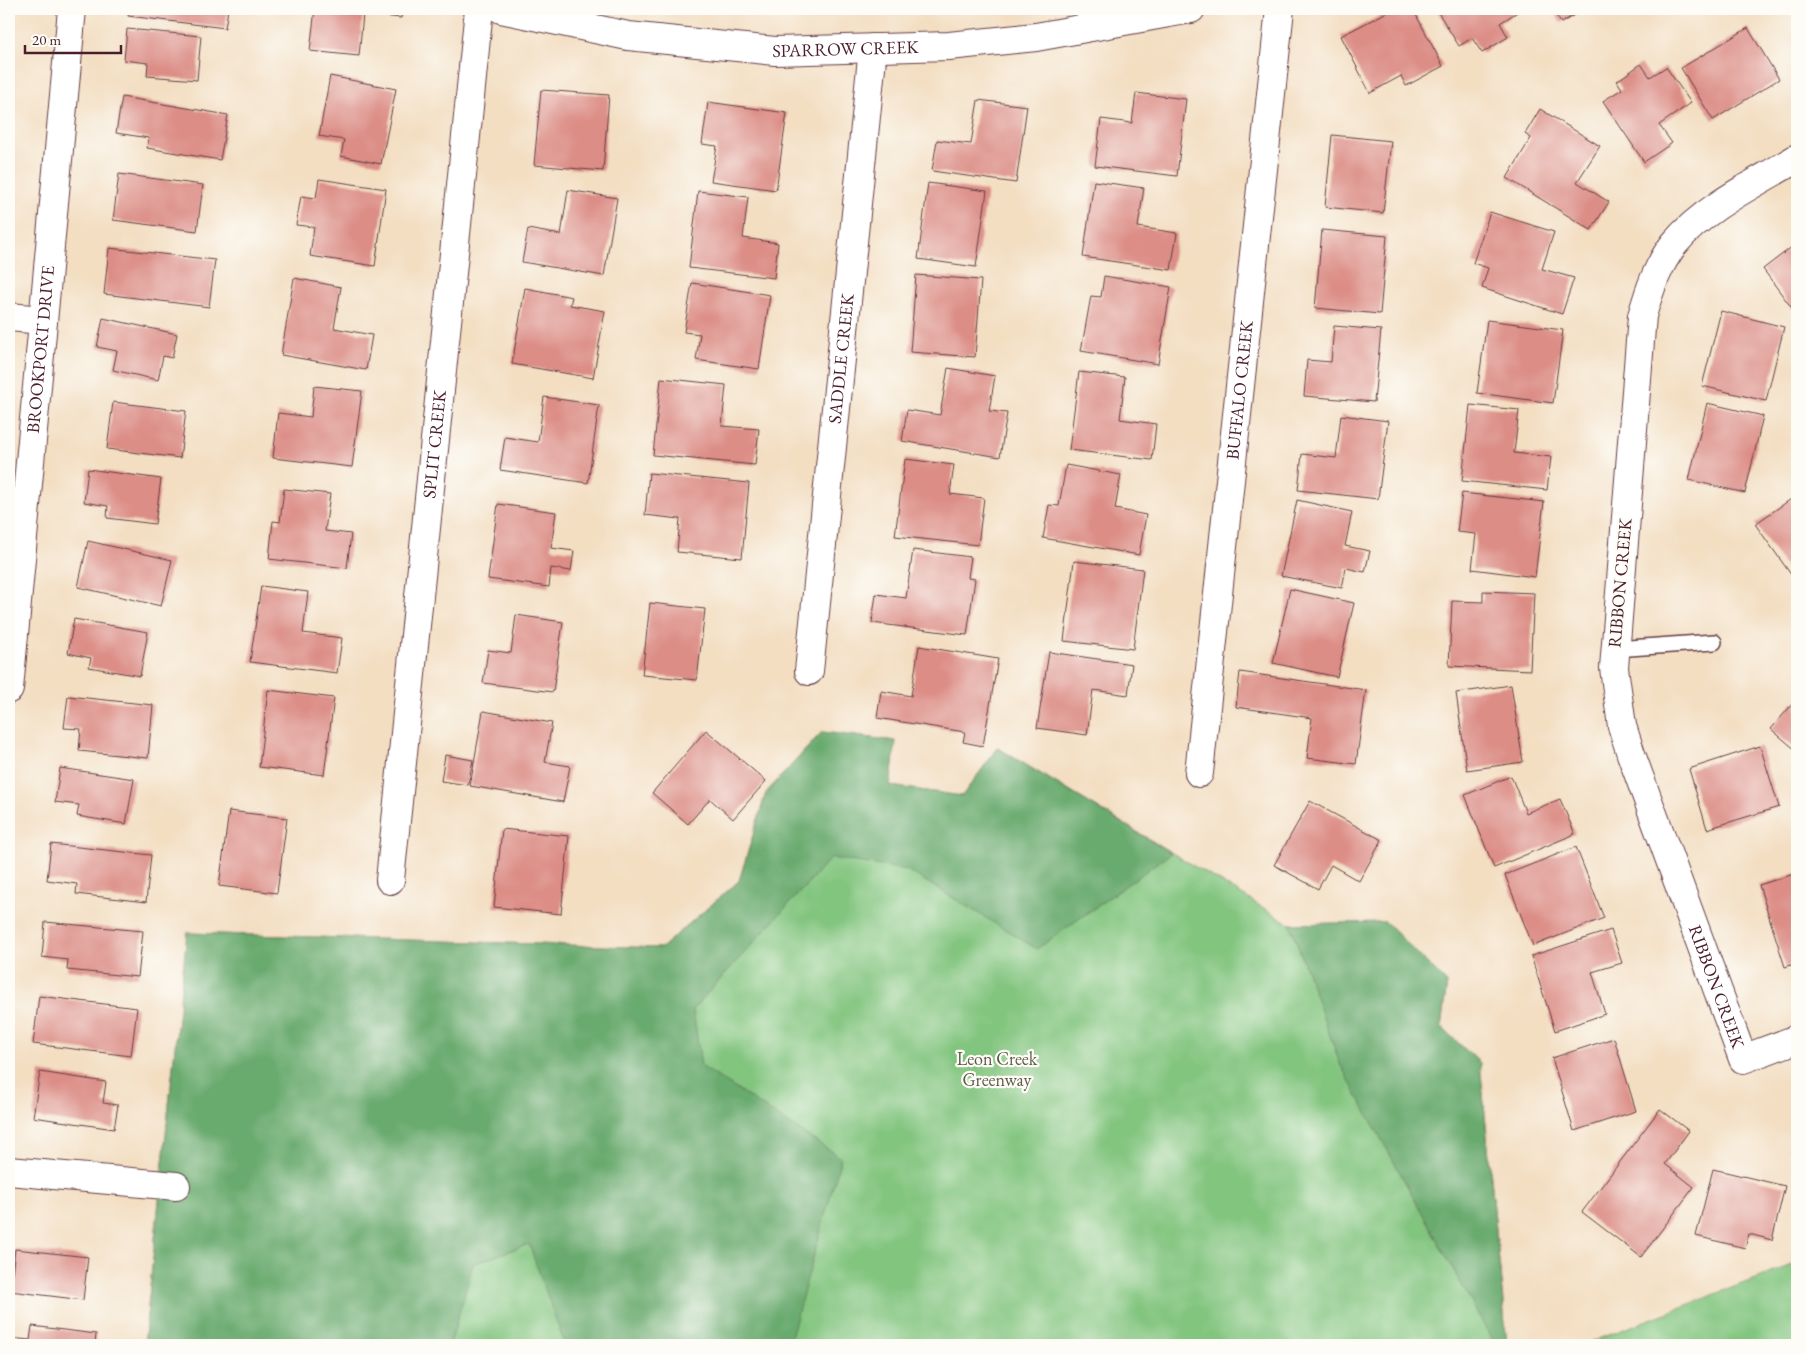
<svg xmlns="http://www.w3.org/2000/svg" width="1806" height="1354" viewBox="0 0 1806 1354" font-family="'EB Garamond',serif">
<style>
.green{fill:#82c57f;stroke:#667255}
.forest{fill:#69aa6e;stroke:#5a644c}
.building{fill:#dc8d86}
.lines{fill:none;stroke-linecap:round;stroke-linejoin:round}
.lane-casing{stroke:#633c42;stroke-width:18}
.street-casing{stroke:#633c42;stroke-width:30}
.lane{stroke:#fff;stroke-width:15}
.street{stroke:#fff;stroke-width:28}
.labels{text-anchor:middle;stroke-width:4.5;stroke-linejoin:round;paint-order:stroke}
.street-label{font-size:18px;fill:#4a1f2b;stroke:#fdfcf7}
.park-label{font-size:18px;fill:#5e5948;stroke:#fdfcf7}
</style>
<rect width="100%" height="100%" fill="#fdfcf7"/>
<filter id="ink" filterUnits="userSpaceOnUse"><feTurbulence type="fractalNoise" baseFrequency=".02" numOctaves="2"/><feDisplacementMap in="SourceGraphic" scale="10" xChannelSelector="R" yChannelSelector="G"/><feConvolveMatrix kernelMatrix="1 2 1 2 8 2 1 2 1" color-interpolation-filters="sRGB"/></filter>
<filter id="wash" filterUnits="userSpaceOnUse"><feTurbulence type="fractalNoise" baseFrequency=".0096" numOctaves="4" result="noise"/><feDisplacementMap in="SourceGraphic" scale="20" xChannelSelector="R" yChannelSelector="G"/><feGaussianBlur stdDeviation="1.12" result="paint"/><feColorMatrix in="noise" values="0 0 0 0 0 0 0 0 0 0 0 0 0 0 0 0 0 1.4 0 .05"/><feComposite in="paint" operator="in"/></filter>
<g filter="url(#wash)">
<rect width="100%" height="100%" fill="#f3dec2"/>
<!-- green -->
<path class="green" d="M822,732L896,741L890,786L962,796L998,748L1290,924L1386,922L1447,983L1441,1027L1480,1063L1507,1345H144L187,933L661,948L739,881L766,793Z
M1797,1263V1345H1582Z"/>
<!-- forest -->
<path class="forest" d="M822,732L896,741L890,786L962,796L998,748L1171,853L1037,949L907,870L831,858L693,1009L701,1066L841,1158L791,1337L774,1345H565L529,1244L473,1264L450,1345H144L187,933L661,948L739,881L766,793Z
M1386,922L1447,983L1441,1027L1480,1063L1507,1345H1495L1340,1064L1290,924Z"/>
<g id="blocks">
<!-- building -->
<path class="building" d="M129,9H228L225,28L128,16Z
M315,9H402L401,18L363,14L359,56L310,51Z
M1393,9H1413L1443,66L1406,86L1401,76L1370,93L1341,36Z
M1436,9H1522L1500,23L1508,37L1482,53L1472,38L1459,46Z
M1552,9H1584L1561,23Z
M1748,28L1779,79L1713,120L1681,68Z
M127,29L201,36L197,80L147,76L148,63L124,60Z
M1641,64L1650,77L1666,67L1691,103L1659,125L1672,143L1644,162L1603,101L1622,89L1617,81Z
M330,76L396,89L381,164L341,156L344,140L319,136Z
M541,90L609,95L603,171L534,165Z
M1136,93L1186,99L1177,176L1095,166L1101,119L1132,123Z
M122,97L228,115L220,160L147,148L149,138L116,133Z
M978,100L1027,106L1016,183L932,171L937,140L971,144Z
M708,102L787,113L776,190L711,181L717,146L702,144Z
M1540,109L1600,146L1577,182L1609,202L1591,230L1507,178L1531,138L1525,134Z
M1332,135L1391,141L1383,213L1325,207Z
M119,174L203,185L197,231L113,220Z
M319,179L386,189L375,266L310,256L314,227L296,225L301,196L316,198Z
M1094,181L1144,188L1138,227L1177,233L1171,270L1083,257Z
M928,183L987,191L976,267L918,259Z
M568,190L617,198L604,276L522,262L528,229L561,235Z
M698,191L748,197L743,238L778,243L774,278L689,268Z
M1490,212L1554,232L1542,269L1574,278L1562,314L1482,288L1488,268L1473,263Z
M1322,230L1387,236L1380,314L1315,308Z
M1797,243V315L1763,269Z
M109,248L215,260L209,307L104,294Z
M916,275L981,280L975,357L910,352Z
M1104,276L1171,287L1158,364L1081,351L1091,296L1101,297Z
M294,278L341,287L334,328L372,335L366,370L281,355Z
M692,283L770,295L759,369L696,360L700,334L684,332Z
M525,288L572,297L570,305L605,311L593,378L512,364Z
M1721,311L1784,327L1766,401L1702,386Z
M103,318L177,334L172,358L163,356L158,380L113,370L117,351L97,347Z
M1487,320L1563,330L1553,403L1477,393Z
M1334,326L1381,330L1374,402L1304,396L1307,360L1331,362Z
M948,368L995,376L989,411L1007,413L1000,457L902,441L907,410L940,415Z
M1079,372L1125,377L1120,419L1156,424L1152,460L1069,450Z
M661,378L726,385L722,426L759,429L755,465L653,455Z
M314,386L362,391L352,467L273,458L278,413L311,417Z
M544,397L599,405L588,483L500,470L505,437L538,442Z
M113,402L186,411L180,458L107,449Z
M1707,403L1763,416L1745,493L1689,480Z
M1470,405L1519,410L1514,453L1551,457L1547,490L1462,481Z
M1341,415L1388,421L1378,499L1298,490L1302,454L1336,458Z
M905,459L954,465L950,494L984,498L978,545L895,536Z
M1066,465L1121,475L1115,509L1146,515L1139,555L1043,538L1049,505L1059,506Z
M88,469L161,479L155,524L107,518L108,506L84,502Z
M649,473L749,483L742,558L677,552L680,519L645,515Z
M284,489L330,494L325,531L351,534L347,568L269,559L273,521L280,522Z
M1462,493L1544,502L1535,577L1472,569L1476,534L1457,532Z
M1797,495V583L1755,524Z
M1297,500L1352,512L1345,546L1370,551L1365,572L1346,568L1342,588L1281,576Z
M498,504L556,512L551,548L574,551L571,571L551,568L549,587L488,579Z
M88,541L172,560L161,606L78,587Z
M913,550L971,557L968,578L975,579L967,635L872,623L876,594L906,598Z
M1074,561L1143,569L1133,649L1064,641Z
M261,586L308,592L303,633L342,638L337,673L250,662Z
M1290,589L1354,603L1337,677L1273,663Z
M1483,591L1534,593L1530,670L1449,666L1452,601L1483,602Z
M650,603L705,609L697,680L642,675Z
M516,615L563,622L553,692L483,683L488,650L511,653Z
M74,619L148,632L140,676L89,667L91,658L68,653Z
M919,646L998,659L983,746L963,742L965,732L877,718L881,691L911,696Z
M1049,652L1132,664L1128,695L1093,690L1087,735L1037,728Z
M1240,672L1366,690L1356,764L1307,758L1312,718L1236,707Z
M1511,685L1523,762L1467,770L1456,693Z
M268,690L334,698L324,775L259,767Z
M68,696L153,705L148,758L79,751L81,729L64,728Z
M1794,702L1797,705V751L1771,729Z
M483,711L552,723L545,762L570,766L563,802L470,786Z
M706,730L766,781L733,819L710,799L688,824L652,793Z
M1760,746L1779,807L1707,829L1689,769Z
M445,755L473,760L468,785L441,781Z
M60,768L134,779L126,824L77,816L79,805L55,802Z
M1511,776L1526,813L1560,799L1575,834L1494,868L1465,795Z
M1310,801L1382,840L1359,881L1331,865L1318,889L1274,865Z
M229,811L287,818L277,893L219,886Z
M502,829L569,836L561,914L494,907Z
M51,844L151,855L146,902L76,894L77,884L47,880Z
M1576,847L1604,918L1533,946L1505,875Z
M1797,873V963L1785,967L1759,885Z
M45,922L143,931L138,977L67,970L68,960L42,957Z
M1611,930L1622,963L1592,972L1605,1014L1555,1031L1531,956Z
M39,996L137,1008L131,1056L33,1044Z
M1614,1038L1636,1111L1574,1131L1552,1058Z
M40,1072L106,1082L103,1103L118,1105L114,1129L33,1117Z
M1660,1109L1689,1131L1665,1164L1694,1187L1641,1257L1582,1212Z
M1797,1150V1164L1792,1152Z
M1713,1169L1785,1186L1772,1240L1749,1234L1745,1248L1696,1236Z
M15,1249L88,1257L83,1300L10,1291Z
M32,1326L96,1334L95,1345H9V1338L30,1340Z"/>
</g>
</g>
<g filter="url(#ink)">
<use href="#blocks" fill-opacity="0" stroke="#633c42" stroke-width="1"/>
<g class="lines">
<!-- lane casing -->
<g class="lane-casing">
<path id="lane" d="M1615,649L1714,642"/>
</g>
<!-- street casing -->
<g class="street-casing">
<g id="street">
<path id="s1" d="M501,9L628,36L775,51L949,46L1036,37L1191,9"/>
<path id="s2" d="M1797,158C1757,183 1706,206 1675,243C1658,264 1649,291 1642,316L1614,668L1622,726L1631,754L1743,1059L1797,1039"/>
<path d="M9,317L43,320"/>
<path id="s3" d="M809,671L873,48"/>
<path id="s4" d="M9,689L72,9"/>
<path id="s5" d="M1199,773L1280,9"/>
<path id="s6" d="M390,880L479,9"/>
<path d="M9,1171L176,1186"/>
</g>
</g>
<!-- lane -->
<use href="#lane" class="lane"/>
<!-- street -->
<use href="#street" class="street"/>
</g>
</g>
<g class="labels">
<!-- street labels -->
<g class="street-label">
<text dy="6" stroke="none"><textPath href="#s1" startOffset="348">SPARROW CREEK</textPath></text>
<text dy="6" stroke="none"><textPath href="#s4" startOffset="341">BROOKPORT DRIVE</textPath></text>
<text dy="6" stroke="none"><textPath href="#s3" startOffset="314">SADDLE CREEK</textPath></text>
<text dy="6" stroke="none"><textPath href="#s5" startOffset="385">BUFFALO CREEK</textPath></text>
<text dy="6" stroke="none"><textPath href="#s6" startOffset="438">SPLIT CREEK</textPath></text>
<text transform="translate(1620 583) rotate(-85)" y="6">RIBBON CREEK</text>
<text dy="6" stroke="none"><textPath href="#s2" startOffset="919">RIBBON CREEK</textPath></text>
</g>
<!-- park labels -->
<g class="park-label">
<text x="997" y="1065">Leon Creek<tspan x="997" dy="21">Greenway</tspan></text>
</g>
</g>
<!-- margin -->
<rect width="1806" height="1354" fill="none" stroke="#fdfcf7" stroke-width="30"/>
<!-- scale -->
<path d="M25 45v8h96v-8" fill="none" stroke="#4a1f2b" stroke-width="2.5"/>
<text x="32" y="45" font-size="15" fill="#4a1f2b" stroke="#fdfcf7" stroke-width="4" paint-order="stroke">20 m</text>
</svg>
